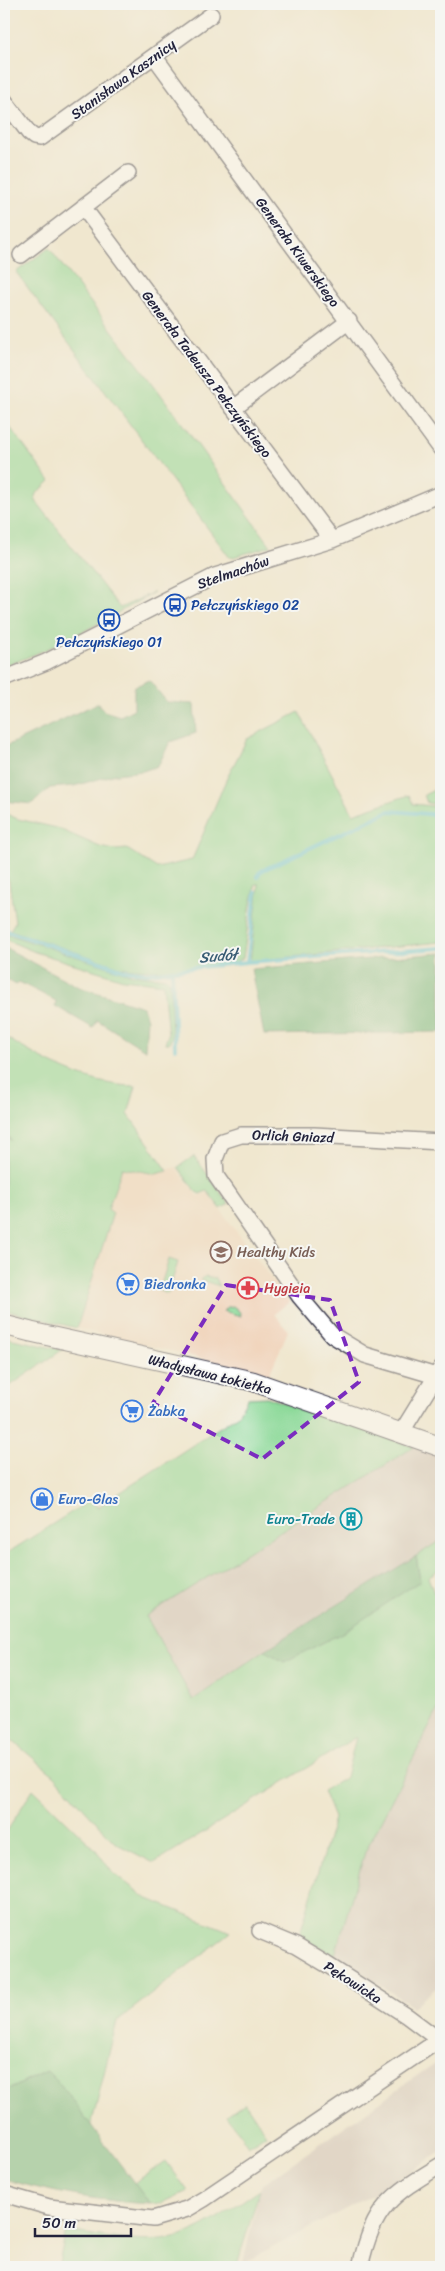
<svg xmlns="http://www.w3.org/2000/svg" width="445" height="2271" viewBox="0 0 445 2271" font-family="Sriracha,sans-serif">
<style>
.built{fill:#f1d5bd}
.industrial{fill:#cec1ba}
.green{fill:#8bd998;stroke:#567e6a}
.forest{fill:#70b980;stroke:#496e5e}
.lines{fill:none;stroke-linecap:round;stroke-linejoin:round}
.stream{stroke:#60c7dc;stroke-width:4}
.minor-casing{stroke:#414051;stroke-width:18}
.tertiary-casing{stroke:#414051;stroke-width:21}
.minor{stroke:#fff;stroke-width:15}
.tertiary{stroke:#fff;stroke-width:19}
.marked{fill:none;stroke:#7b2cbf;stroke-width:4;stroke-dasharray:10 6;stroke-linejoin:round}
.labels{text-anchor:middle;stroke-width:4;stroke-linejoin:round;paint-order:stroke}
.street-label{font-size:14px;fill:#22223b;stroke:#f6f6f2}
.transit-label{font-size:14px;fill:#164399;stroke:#f6f6f2;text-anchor:start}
.education-label{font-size:14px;fill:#785e54;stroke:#f6f6f2;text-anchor:start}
.shop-label{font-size:14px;fill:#366cbe;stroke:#f6f6f2;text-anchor:start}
.health-label{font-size:14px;fill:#be3a42;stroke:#f6f6f2;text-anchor:start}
.culture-label{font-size:14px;fill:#0d838f;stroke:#f6f6f2;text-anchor:end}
.water-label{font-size:15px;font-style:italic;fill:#385c73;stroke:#f6f6f2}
</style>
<rect width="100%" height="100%" fill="#f6f6f2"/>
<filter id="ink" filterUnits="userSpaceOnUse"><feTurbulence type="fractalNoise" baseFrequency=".02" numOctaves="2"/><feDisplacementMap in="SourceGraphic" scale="10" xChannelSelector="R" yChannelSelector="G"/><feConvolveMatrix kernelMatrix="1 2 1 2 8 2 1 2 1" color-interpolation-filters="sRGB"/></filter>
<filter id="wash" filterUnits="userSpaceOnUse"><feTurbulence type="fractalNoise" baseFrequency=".0096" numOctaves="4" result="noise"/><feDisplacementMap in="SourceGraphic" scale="20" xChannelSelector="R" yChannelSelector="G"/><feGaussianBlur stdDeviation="1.12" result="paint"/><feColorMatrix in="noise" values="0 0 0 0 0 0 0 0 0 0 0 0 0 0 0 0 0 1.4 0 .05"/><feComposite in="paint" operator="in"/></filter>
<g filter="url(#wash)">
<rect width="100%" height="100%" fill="#f0e7cf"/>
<!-- built -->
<path class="built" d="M176,1167L197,1196L208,1193L289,1302L274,1314L288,1331L269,1375L77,1328L113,1213L108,1210L122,1168L155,1174Z"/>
<!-- industrial -->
<path class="industrial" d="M414,1447L441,1457V1540L265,1650L193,1700L146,1616Z
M441,1704V1984L413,2007L335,1955L365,1852Z
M441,2059V2152L380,2191L243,2263L261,2185Z"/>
<!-- green -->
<path class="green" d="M49,248L157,389L271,546L230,558L16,272Z
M4,419L50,481L35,495L36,501L120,608L154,592C106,620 57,648 4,666Z
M299,712L353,814L409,795L413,804L441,807V942L250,961L259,884H256L251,904L243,958L236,962C198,966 158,974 120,967L10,930L15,922L9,881L4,872V813L18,819L57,828L100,847L115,850L127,849L157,868L192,860L226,780L247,739Z
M438,788L441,795V805L427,803L424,795Z
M4,933L130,974L167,978L170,981L172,1037L169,1043H165L168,1035L163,984L123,979L35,952L4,939Z
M4,1036C43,1061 88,1086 136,1086L128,1114L168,1171L156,1174L122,1168L108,1209L113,1213L77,1328L4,1310V1131L11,1141L4,1127Z
M194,1156L229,1204L221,1209L207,1191L200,1194L196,1192L178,1167Z
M169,1259L178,1262L168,1294L159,1291Z
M205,1276L215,1278L219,1286L201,1280Z
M233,1306L239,1311L241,1316L223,1311L228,1307Z
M4,1337L62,1350L4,1390Z
M267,1397L414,1447L146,1616L193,1700L265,1650L284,1662L420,1581L416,1556L441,1540V1568L428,1577L434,1593L441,1595V1704L365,1852L335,1955L299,1937L334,1818L323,1791L346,1777L356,1737L154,1863L115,1843L55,1776L4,1734V1555L89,1501L98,1507L237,1416L248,1398Z
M33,1789L96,1850L112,1872L146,1898L231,1932L117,2021L91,2126L61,2085L47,2071L4,2092V1836Z
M245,2103L266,2134L248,2146L227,2116Z
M166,2161L188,2191L162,2203L150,2204L134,2183Z
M260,2189L237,2265L233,2267H58L66,2231C102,2235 148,2248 184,2235C211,2225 236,2205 260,2189Z"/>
<!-- forest -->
<path class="forest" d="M149,680L167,702L194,704L196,733L170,742L158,766L143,771L116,774L74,786L50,788L32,804L4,801V747L98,703L104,711L120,716L134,709V687Z
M4,947L79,987L143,1007L147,1019L145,1050L97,1020L93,1028L55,1006L56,1001L19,982L16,985L4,978Z
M441,953V1032L264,1035L251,969Z
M416,1556L420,1581L344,1632L284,1662L265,1650Z
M47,2071L61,2085L150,2204C100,2201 52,2193 4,2179V2092Z"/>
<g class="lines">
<!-- stream -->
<path class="stream" d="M258,877L259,873L263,870L389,811L441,815
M4,917L7,932
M4,930L124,970L147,973L247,962L441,948
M247,962L256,892
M172,971L175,1049"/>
</g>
</g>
<g filter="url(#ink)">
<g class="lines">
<!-- minor casing -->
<g class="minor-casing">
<path id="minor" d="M154,56L441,449
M4,100L29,133L34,137L40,138L211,15
M83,207L332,540
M21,255L128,173
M233,408L349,321
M4,679L46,662L215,576L332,540L441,494
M436,1376L365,1355L332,1335L300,1297L216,1176L215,1159L222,1141L241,1135H314L441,1142
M401,1433L441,1368
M260,1931L296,1946L326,1964L407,2016L439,2040L441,2039
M4,2194L49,2207L153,2219L187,2209L204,2199L439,2040
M360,2267C374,2206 390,2196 441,2165"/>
</g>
<!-- tertiary casing -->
<g class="tertiary-casing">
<path id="tertiary" d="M4,1325L31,1332L252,1381L441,1447"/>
</g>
<!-- minor -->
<use href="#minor" class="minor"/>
<!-- tertiary -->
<use href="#tertiary" class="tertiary"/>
</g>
</g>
<!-- marked area -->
<path d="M0 0H445V2271H0ZM226,1285L330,1300L359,1382L262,1459L153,1403Z" fill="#f0e7cf" fill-opacity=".55" fill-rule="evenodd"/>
<path class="marked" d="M226,1285L330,1300L359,1382L262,1459L153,1403Z"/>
<!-- icons -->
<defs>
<g id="bus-ring" transform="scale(1.125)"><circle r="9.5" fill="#f6f6f2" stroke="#1a4fb4" stroke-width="1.5"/><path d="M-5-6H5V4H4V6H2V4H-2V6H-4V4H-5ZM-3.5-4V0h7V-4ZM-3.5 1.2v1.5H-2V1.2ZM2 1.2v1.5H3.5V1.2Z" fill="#1a4fb4"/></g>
<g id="school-ring" transform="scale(1.125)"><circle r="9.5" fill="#f6f6f2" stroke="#8d6e63" stroke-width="1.5"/><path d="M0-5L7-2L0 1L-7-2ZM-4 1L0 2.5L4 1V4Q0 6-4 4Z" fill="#8d6e63"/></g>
<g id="supermarket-ring" transform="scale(1.125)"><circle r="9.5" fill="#f6f6f2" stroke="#3f7fe0" stroke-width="1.5"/><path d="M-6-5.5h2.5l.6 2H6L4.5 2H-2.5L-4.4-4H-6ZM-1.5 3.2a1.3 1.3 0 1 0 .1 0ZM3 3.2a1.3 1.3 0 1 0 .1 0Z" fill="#3f7fe0"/></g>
<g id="pharmacy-ring" transform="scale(1.125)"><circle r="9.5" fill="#f6f6f2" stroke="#e0444e" stroke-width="1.5"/><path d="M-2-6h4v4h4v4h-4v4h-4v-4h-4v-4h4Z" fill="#e0444e"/></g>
<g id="shop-ring" transform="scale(1.125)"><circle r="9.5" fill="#f6f6f2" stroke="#3f7fe0" stroke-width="1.5"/><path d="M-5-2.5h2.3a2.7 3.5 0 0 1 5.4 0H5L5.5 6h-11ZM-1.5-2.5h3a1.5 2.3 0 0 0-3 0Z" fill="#3f7fe0"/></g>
<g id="building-ring" transform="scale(1.125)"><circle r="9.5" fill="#f6f6f2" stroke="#0f9aa8" stroke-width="1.5"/><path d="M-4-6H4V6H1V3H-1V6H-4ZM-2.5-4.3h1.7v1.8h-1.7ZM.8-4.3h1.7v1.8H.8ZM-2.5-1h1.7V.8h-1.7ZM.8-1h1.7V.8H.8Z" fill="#0f9aa8"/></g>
</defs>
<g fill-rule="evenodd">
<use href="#bus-ring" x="175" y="605"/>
<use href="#bus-ring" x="109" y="620"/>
<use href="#school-ring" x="221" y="1252"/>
<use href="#supermarket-ring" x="128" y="1284"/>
<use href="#pharmacy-ring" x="248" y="1288"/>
<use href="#supermarket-ring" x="132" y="1411"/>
<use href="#shop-ring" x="42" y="1499"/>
<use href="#building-ring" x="351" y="1519"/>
</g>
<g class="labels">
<!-- street labels -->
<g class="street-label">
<text transform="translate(123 79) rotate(-36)" y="5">Stanisława Kasznicy</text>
<text transform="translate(298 252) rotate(54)" y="5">Generała Kiwerskiego</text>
<text transform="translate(207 374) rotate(53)" y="5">Generała Tadeusza Pełczyńskiego</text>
<text transform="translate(233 572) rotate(-19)" y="5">Stelmachów</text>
<text transform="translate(293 1136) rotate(2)" y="5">Orlich Gniazd</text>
<text transform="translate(210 1374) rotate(14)" y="5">Władysława Łokietka</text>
<text transform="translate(353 1982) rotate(33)" y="5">Pękowicka</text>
</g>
<!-- transit labels -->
<g class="transit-label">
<text x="191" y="610">Pełczyńskiego 02</text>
<text x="109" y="647" text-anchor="middle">Pełczyńskiego 01</text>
</g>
<!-- education labels -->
<g class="education-label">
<text x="237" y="1257">Healthy Kids</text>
</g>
<!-- shop labels -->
<g class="shop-label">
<text x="144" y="1289">Biedronka</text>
<text x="148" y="1416">Żabka</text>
<text x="58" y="1504">Euro-Glas</text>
</g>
<!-- health labels -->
<g class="health-label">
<text x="264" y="1293">Hygieia</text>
</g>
<!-- culture labels -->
<g class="culture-label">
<text x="335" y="1524">Euro-Trade</text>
</g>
<!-- water labels -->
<g class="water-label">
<text transform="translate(218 956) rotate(-5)" y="5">Sudół</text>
</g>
</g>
<!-- margin -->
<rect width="445" height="2271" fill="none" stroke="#f6f6f2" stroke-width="20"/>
<!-- scale -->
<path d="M35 2228v8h96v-8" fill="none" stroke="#22223b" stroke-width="2.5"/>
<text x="42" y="2228" font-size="15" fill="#22223b" stroke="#f6f6f2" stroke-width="4" paint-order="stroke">50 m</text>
</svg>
